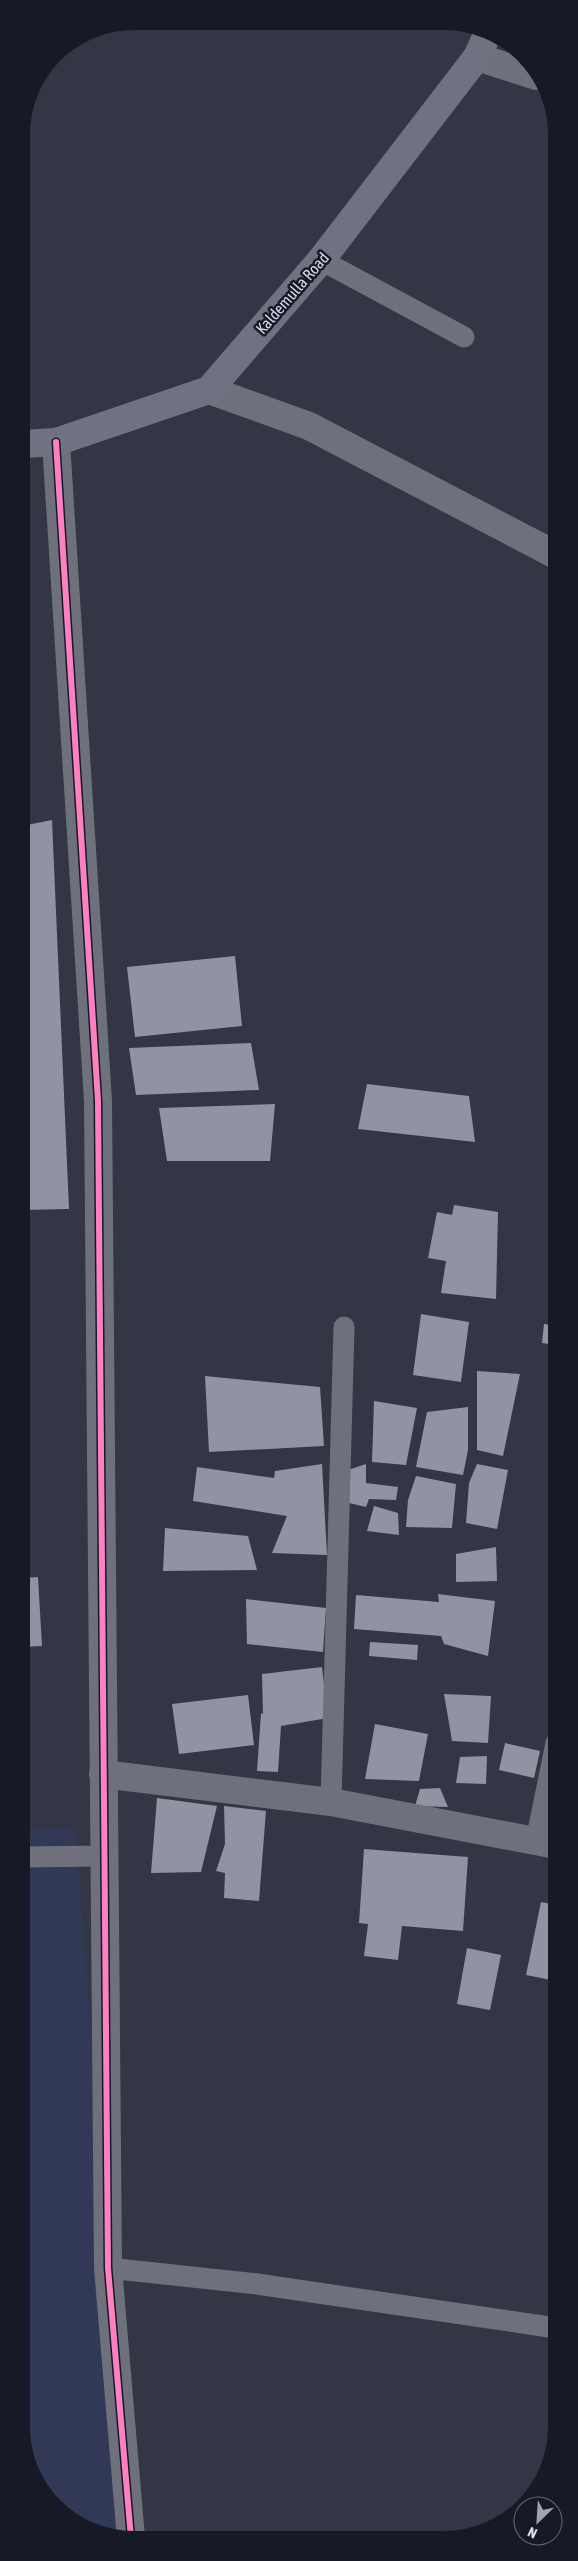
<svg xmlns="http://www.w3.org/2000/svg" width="578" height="2561" viewBox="0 0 578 2561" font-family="'Asap Condensed',sans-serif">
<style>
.built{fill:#323957}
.building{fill:#9093a1}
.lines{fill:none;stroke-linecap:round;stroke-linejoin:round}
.lane{stroke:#6e717c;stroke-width:21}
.street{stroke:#6e717c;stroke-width:28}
.primary{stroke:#6f7280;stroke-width:28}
.cycleway-casing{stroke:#171a26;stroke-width:9}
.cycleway{stroke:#ff80c0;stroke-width:6}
.labels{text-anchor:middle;stroke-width:5;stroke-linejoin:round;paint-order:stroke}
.street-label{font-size:16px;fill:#d9ddef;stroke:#171a26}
</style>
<rect width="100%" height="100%" fill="#333645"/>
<!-- built -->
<path class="built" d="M75,1828L132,2538H111L49,2502L22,2442V1829Z"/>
<!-- building -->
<path class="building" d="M52,820L69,1209L22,1210V826Z
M235,956L242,1026L135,1037L127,967Z
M251,1043L259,1090L136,1095L129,1048Z
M367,1084L469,1096L475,1142L358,1129Z
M275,1104L270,1161H167L159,1108Z
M454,1205L498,1212L496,1299L441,1293L446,1261L428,1258L437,1212L452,1215Z
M421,1314L469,1322L461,1382L413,1375Z
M544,1324L556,1326V1345L542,1343Z
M477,1371L520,1374L503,1456L477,1450Z
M205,1376L320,1387L324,1446L209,1452Z
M374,1401L417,1408L406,1465L372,1462Z
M468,1407V1450L463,1475L416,1467L427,1412Z
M322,1464L327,1555L272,1553L287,1516L193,1501L197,1467L274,1478L275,1471Z
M366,1464V1483L398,1487L396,1500L369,1499L366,1507L349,1503L348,1470Z
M477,1464L508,1470L497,1529L466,1523L469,1483Z
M416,1476L456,1484L452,1528L406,1527L408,1500Z
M374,1506L398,1513L399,1535L367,1531Z
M165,1528L248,1536L257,1570L163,1571Z
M496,1547L497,1581L456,1582V1554Z
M38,1577L42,1646L22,1647V1578Z
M438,1594L495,1601L488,1656L444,1644L441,1636L354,1629L356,1595L439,1602Z
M246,1599L326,1608L323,1652L247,1644Z
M370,1642L418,1645L417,1660L369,1656Z
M322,1667L328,1718L281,1726L278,1772L257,1771L261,1713L263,1714L262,1674Z
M444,1694L491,1696L488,1743L452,1741Z
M248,1695L254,1745L179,1754L172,1704Z
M375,1724L428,1734L419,1781L365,1779Z
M505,1743L540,1751L534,1778L499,1770Z
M487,1756L486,1784L456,1783L460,1757Z
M440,1788L448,1807L415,1806L420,1789Z
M157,1798L217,1806L201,1872L151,1873Z
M224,1806L266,1811L259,1901L224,1898L225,1873L216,1871L225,1844Z
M364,1849L468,1857L463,1931L402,1926L398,1960L364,1956L368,1924L359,1923Z
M541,1902L556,1905V1981L526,1975Z
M467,1948L501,1955L490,2010L457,2004Z"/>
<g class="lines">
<!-- lane -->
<path class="lane" d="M321,260L464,337
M331,1802L344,1327
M536,1841L556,1743
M22,1857L104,1856
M108,2268L257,2284L556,2328"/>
<!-- street -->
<path class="street" d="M477,57L536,76
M209,390L309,426L556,555
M56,442L98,1101L108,2268L131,2538
M103,1774L331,1802L556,1845"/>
<!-- primary -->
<path class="primary" d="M22,444L56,442L209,390L321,260L477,57L487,35"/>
<!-- cycleway casing -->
<g class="cycleway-casing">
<path id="cycleway" d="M56,442L98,1101L108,2268L131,2538"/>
</g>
<!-- cycleway -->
<use href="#cycleway" class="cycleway"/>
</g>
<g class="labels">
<!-- street labels -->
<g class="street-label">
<text transform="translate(292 293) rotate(-49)" y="6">Kaldemulla Road</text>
</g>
</g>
<!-- crop -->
<path d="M0 0H578V2561H0ZM134 30H444A104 104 0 0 1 548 134V2427A104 104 0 0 1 444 2531H134A104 104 0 0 1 30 2427V134A104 104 0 0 1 134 30Z" fill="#171a26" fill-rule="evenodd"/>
<!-- north arrow -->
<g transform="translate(538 2521) rotate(205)"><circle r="24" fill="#171a26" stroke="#656876"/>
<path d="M0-4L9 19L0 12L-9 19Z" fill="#9fa3b4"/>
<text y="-8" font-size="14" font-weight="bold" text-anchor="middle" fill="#d9ddef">N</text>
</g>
</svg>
